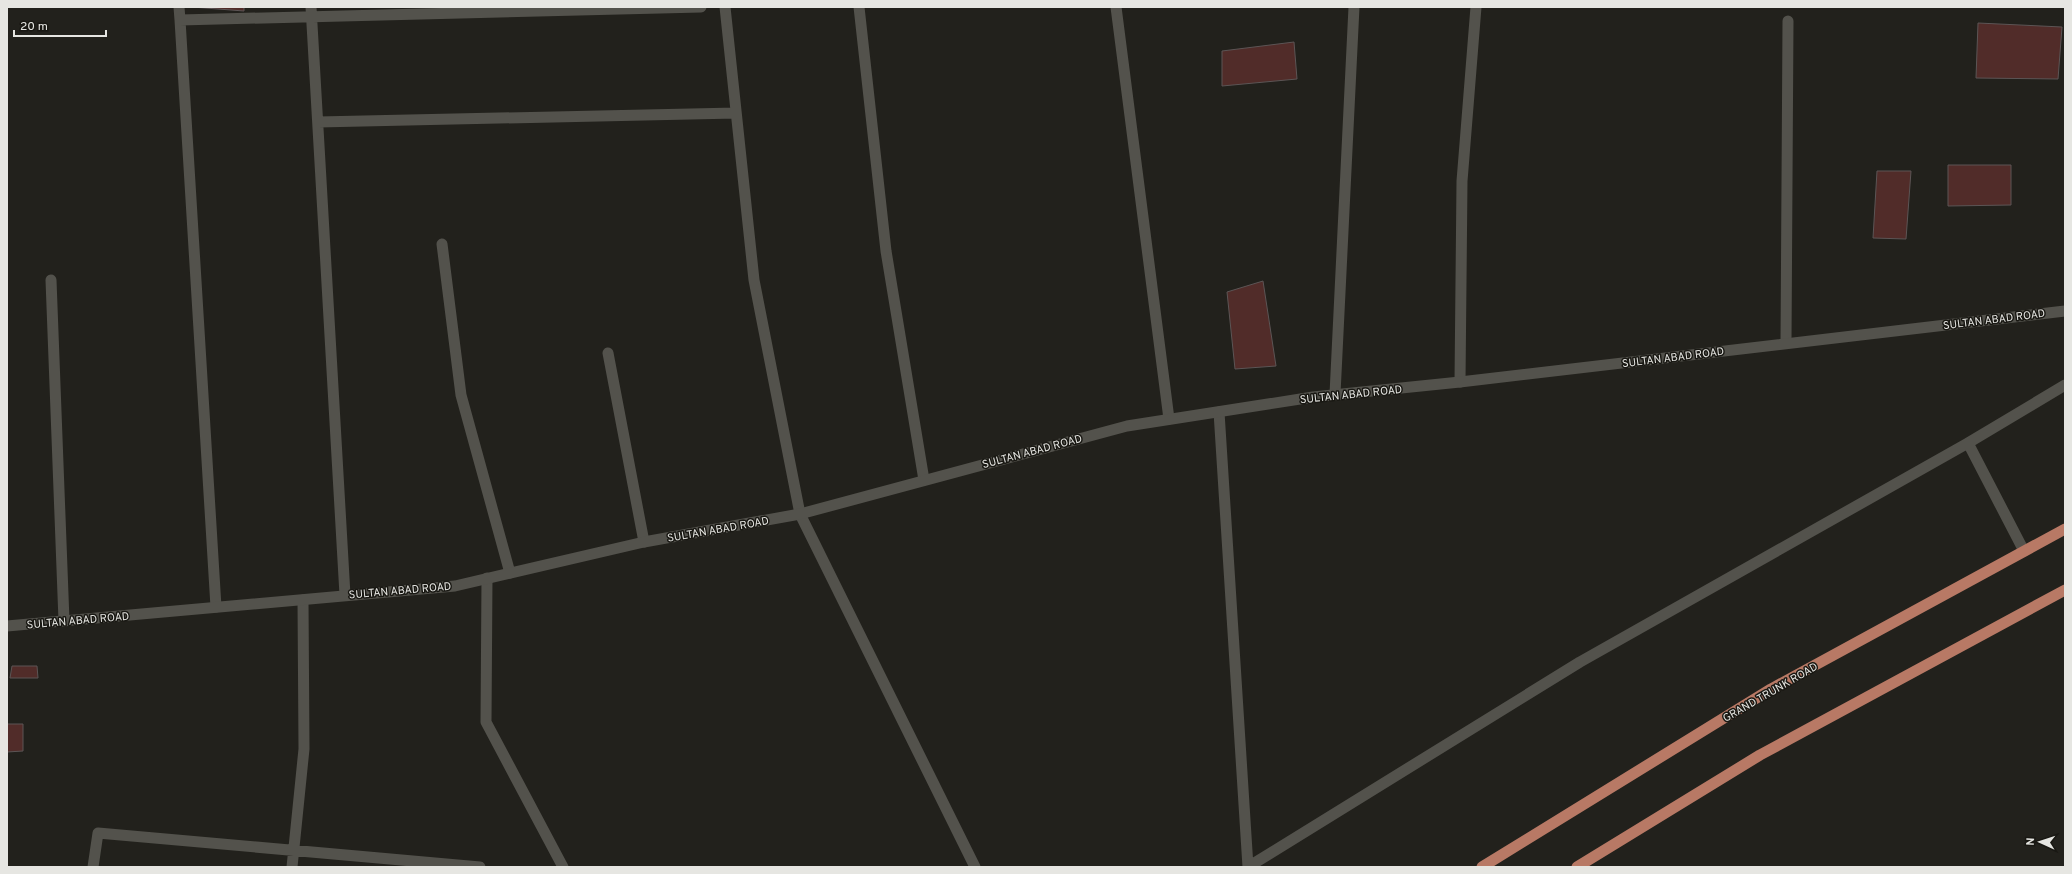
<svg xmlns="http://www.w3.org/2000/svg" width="2072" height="874" viewBox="0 0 2072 874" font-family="Overpass,sans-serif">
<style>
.building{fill:#512c29;stroke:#5c5555}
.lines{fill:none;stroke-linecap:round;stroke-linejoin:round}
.minor{stroke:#53524c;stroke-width:11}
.tertiary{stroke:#53524c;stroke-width:11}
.primary{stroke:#b87965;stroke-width:11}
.labels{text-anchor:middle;stroke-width:3;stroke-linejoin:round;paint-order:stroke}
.street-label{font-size:11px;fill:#e6e6e2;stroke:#191813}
</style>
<rect width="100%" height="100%" fill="#22211c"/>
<!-- building -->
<path class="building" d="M192,7H244V11Z
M1978,23L2062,27L2058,79L1976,78Z
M1294,42L1297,79L1222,86V51Z
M1948,165H2011V205L1948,206Z
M1877,171H1911L1906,239L1873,238Z
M1263,281L1276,366L1235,369L1227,292Z
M12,666H37L38,678H10Z
M7,724H23V751L7,752Z"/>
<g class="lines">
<!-- minor -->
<path class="minor" d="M179,7L180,20L701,7
M311,7L345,595
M725,7L754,280L800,514L975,867
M859,7L886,251L924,480
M1116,7L1169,419
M180,20L216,607
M318,122L736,113
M442,244L461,395L510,573
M51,280L64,621
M1786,343L1788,21
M608,353L644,542
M1460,382L1462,181L1476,7
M1335,394L1354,7
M1219,412L1248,867
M1968,443L2024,551
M487,578L486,722L563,867
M93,867L98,833L480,867
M292,867L304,749L303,600
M1248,867L1580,662L1968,443L2065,385"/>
<!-- tertiary -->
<path class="tertiary" d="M7,626L455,586L644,542L800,514L1127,426L1313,397L1460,382L2065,311"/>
<!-- primary -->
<path class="primary" d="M1482,867L1771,689L2065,529
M1577,867L1760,755L2065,590"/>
</g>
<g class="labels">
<!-- street labels -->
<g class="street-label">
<text transform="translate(1994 319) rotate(-7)" y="4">SULTAN ABAD ROAD</text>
<text transform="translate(1673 357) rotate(-7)" y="4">SULTAN ABAD ROAD</text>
<text transform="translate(1351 394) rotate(-6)" y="4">SULTAN ABAD ROAD</text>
<text transform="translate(1032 451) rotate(-15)" y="4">SULTAN ABAD ROAD</text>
<text transform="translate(718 529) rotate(-10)" y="4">SULTAN ABAD ROAD</text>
<text transform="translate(400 590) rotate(-5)" y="4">SULTAN ABAD ROAD</text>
<text transform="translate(78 620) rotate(-5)" y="4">SULTAN ABAD ROAD</text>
<text transform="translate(1770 692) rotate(-30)" y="4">GRAND TRUNK ROAD</text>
</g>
</g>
<!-- border -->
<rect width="2072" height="874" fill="none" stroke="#e6e6e2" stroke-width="16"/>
<!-- north arrow -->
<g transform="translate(2040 842) rotate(273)" stroke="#191813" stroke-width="3" paint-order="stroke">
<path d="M0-3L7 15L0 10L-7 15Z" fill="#e6e6e2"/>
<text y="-6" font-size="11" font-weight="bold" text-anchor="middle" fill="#e6e6e2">N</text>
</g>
<!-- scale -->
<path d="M14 30v6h92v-6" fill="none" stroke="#e6e6e2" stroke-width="2"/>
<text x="20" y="30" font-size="12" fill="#e6e6e2" stroke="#191813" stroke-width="3" paint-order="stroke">20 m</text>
</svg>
